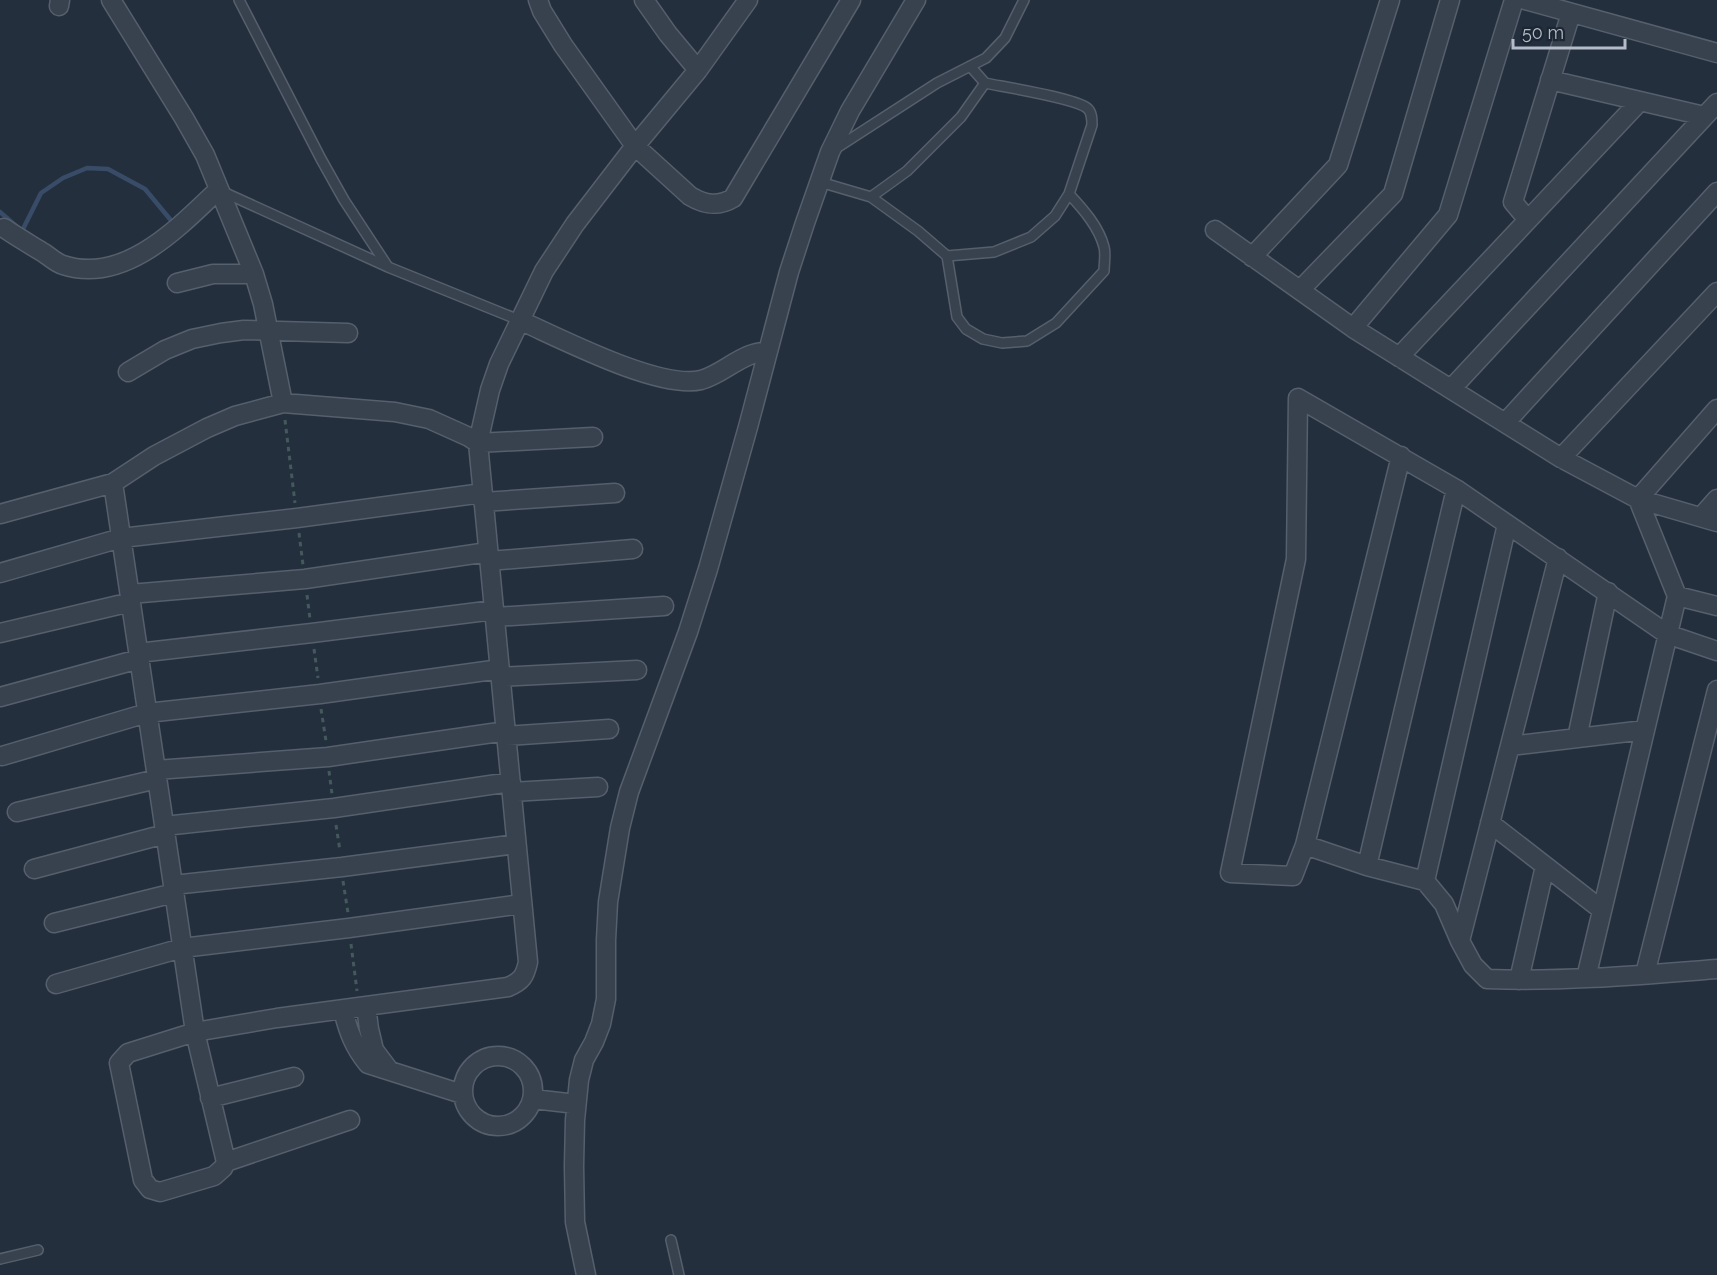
<svg xmlns="http://www.w3.org/2000/svg" width="1717" height="1275" viewBox="0 0 1717 1275" font-family="Raleway,sans-serif">
<style>
.lines{fill:none;stroke-linecap:round;stroke-linejoin:round}
.stream{stroke:#394c67;stroke-width:4.5}
.service-casing{stroke:#565f6c;stroke-width:12}
.minor-casing{stroke:#565f6c;stroke-width:21}
.path{stroke:#44595c;stroke-width:3;stroke-dasharray:4.5 4.5;stroke-linecap:butt}
.service{stroke:#38414e;stroke-width:9}
.minor{stroke:#38414e;stroke-width:18}
</style>
<rect width="100%" height="100%" fill="#242f3e"/>
<g class="lines">
<!-- stream -->
<path class="stream" d="M0,212L22,231L41,193L63,178L87,168L108,169L145,189L174,224"/>
<!-- service casing -->
<g class="service-casing">
<path id="service" d="M239,0L321,159L344,200L388,267
M835,149L937,83L986,58L1005,38L1024,0
M820,182L871,197L907,171L961,117L985,83L970,66
M221,191L388,267L519,320
M871,197L918,231L947,256L957,317L966,329L983,339L1002,343L1027,341L1056,323L1104,271C1104,264 1106,254 1104,247C1099,227 1083,209 1069,194L1092,125C1092,119 1092,112 1087,108C1075,98 1004,87 985,83
M947,256L994,252L1031,237L1055,216L1069,194
M671,1240L679,1275
M0,1259L38,1250"/>
</g>
<!-- minor casing -->
<g class="minor-casing">
<path id="minor" d="M111,0L184,118L205,155L254,274L263,304L283,403
M538,0L542,11L563,45L635,146L690,196C705,205 718,207 733,198L851,0
M644,0L668,34L698,70
M1525,0L1717,53
M59,6L60,0
M1550,80L1704,116
M1528,220L1513,202L1571,13
M4,228C17,237 31,245 44,253C50,257 56,263 63,265C124,285 178,228 218,190
M1215,230L1353,328L1561,458L1638,499L1717,522
M1252,257L1338,165L1390,0
M177,283L213,274H254
M1300,290L1393,194L1450,0
M519,320C560,338 659,390 701,380C719,375 732,362 750,355C755,353 762,352 768,351
M1353,328L1448,215L1514,0
M1399,357L1640,101
M128,372L165,350L192,339L221,333L244,330L348,333
M1451,389L1717,103
M1505,423L1717,192
M593,437L478,443L469,437L429,419L395,412L283,403L235,416L207,428L154,456L113,483L195,1032L277,1018L508,987C522,981 525,976 528,962L478,443L490,390L499,364L544,271L575,224L635,146L698,70L748,0
M1401,456L1305,845L1293,876L1230,873L1296,559L1298,398L1456,489L1667,634L1717,651
M1561,458L1717,292
M483,502L615,493
M0,514L113,483
M1701,517L1717,499
M489,561L633,549
M0,573L121,538L297,518L483,493
M130,594L305,579L488,552
M1677,596L1717,606
M495,617L664,606
M0,633L131,602
M138,653L312,633L494,610
M500,677L637,670
M0,697L139,659
M506,736L609,729
M1577,738L1608,592
M1510,746L1645,730
M2,756L147,713L320,694L500,669
M156,770L328,757L506,731
M512,792L598,787
M17,812L157,779
M1490,823L1602,910
M164,826L334,808L511,782
M1305,845L1367,866L1425,881L1444,904L1460,941L1473,965L1487,979C1563,982 1641,975 1717,969
M1367,866L1456,489
M34,869L165,834
M1425,881L1507,524
M173,885L342,867L516,844
M54,923L174,893
M1460,941L1558,558
M1645,974L1717,690
M1586,978L1677,596L1638,499L1717,409
M1519,980L1545,866
M56,984L182,948L349,928L522,904
M366,1006L369,1029L374,1050L389,1070
M343,1010C348,1031 354,1047 368,1064L462,1094
M195,1032L226,1162L223,1168L214,1176L160,1192L150,1189L143,1180L119,1063L128,1053Z
M463 1091a35 35 0 1 1 70 0a35 35 0 1 1-70 0Z
M210,1098L294,1077
M533,1099L576,1104
M226,1162L350,1120
M586,1275L575,1222L574,1166L575,1120L579,1080L584,1060L594,1042L601,1024L606,999V940L608,902L620,828L629,792L688,632L708,569L748,427L789,272L805,223L830,152L850,111L916,0"/>
</g>
<!-- path -->
<path class="path" d="M285,420L295,503
M299,533L303,565
M307,595L310,619
M314,649L318,678
M321,709L326,741
M329,771L332,794
M336,825L340,851
M343,881L348,913
M351,944L357,991"/>
<!-- service -->
<use href="#service" class="service"/>
<!-- minor -->
<use href="#minor" class="minor"/>
</g>
<!-- scale -->
<path d="M1513 39v9h112v-9" fill="none" stroke="#b4bcc9" stroke-width="3"/>
<text x="1522" y="39" font-size="18" fill="#b4bcc9" stroke="#1d2633" stroke-width="4.5" paint-order="stroke">50 m</text>
</svg>
